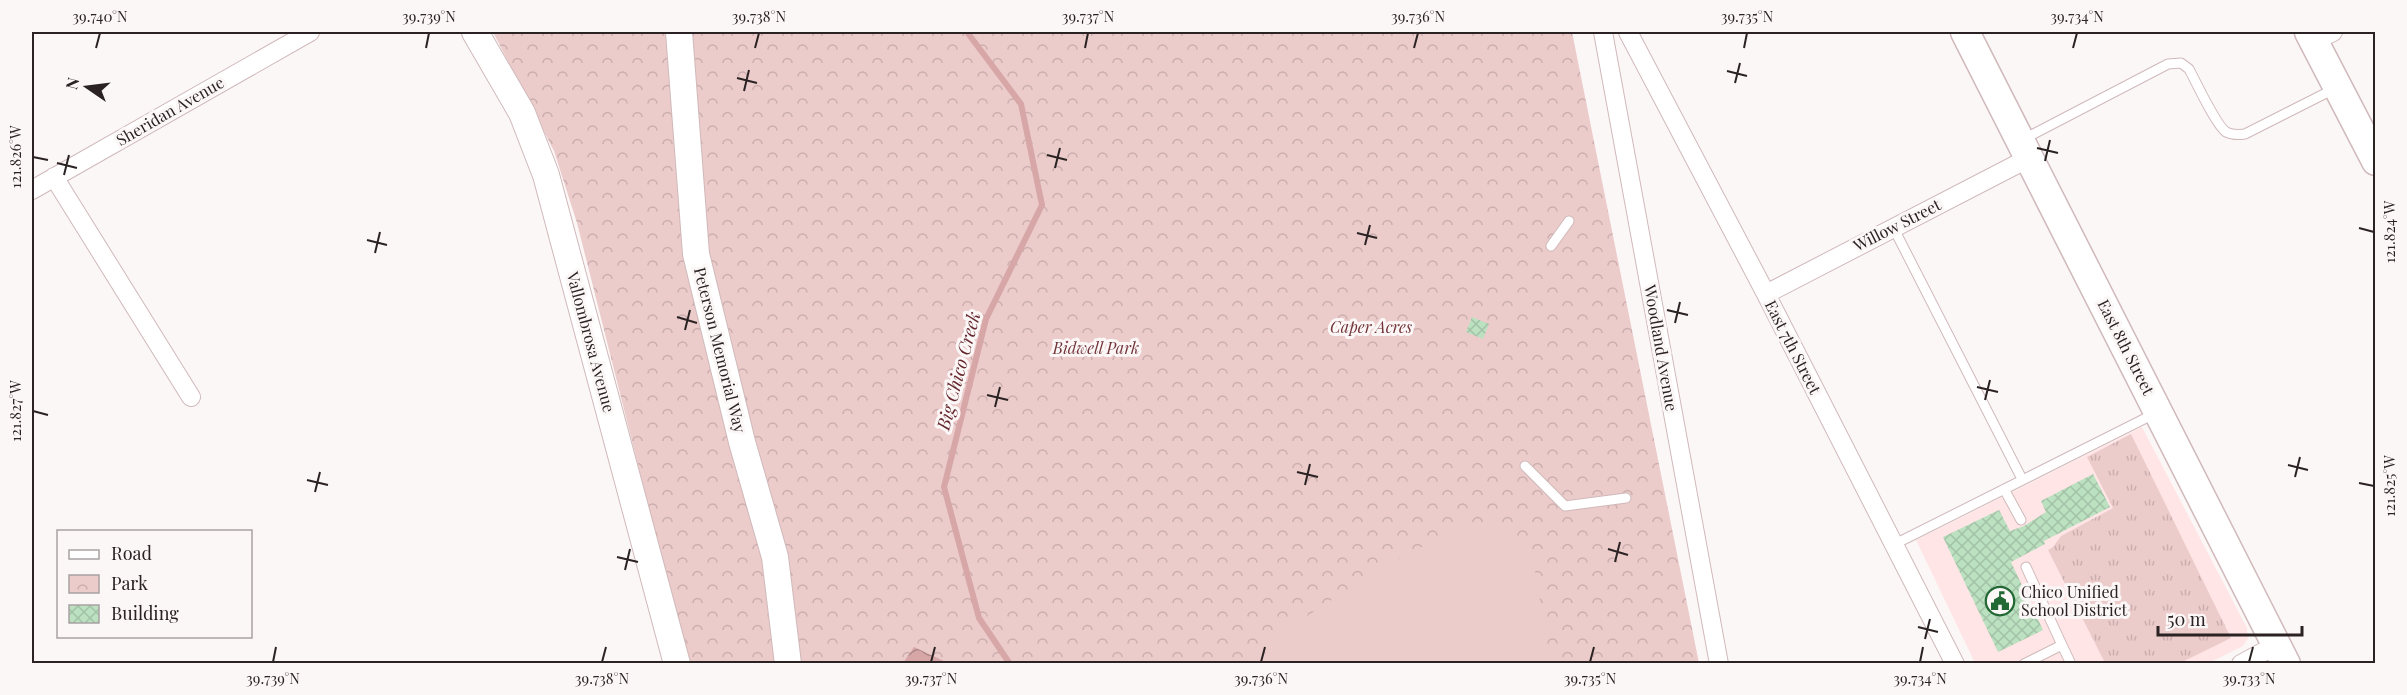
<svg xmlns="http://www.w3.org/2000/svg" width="2407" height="695" viewBox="0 0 2407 695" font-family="'Playfair Display',serif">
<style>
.built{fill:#ffe5e5}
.grass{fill:url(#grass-tufts)}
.park{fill:url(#park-crowns)}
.garden{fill:#eccbcb}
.water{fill:url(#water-waves)}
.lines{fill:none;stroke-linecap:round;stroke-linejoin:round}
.stream{stroke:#d7a6a7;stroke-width:6}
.building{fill:url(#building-cross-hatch)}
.lane-casing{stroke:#d0b9ba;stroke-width:11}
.street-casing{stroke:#d0b9ba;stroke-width:20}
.secondary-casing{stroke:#d0b9ba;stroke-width:28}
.primary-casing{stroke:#d0b9ba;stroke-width:31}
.lane{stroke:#fff;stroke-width:9}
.street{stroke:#fff;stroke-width:18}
.secondary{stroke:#fff;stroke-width:26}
.primary{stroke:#fff;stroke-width:28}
.ticks{fill:none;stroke:#2b2323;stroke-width:2}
.labels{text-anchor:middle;stroke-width:6;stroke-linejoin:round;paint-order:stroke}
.street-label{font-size:16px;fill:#2b2323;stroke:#fcf7f7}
.park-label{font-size:16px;font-style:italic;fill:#723439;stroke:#fcf7f7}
.poi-label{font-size:16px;fill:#2b2323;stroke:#fcf7f7;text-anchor:start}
.water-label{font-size:18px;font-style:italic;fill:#64272d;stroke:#fcf7f7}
.neatline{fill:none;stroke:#2b2323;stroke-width:2}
.ticks-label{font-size:15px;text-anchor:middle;fill:#2b2323}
</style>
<defs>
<pattern id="grass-tufts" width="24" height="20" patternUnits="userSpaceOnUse" patternTransform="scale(1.5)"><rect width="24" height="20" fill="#eccbcb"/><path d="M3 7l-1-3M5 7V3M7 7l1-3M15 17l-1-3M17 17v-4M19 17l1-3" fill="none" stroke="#cbaeae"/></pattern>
<pattern id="park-crowns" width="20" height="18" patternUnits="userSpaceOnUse" patternTransform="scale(1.5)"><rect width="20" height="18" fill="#eccbcb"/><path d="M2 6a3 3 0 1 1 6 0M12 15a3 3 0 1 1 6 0" fill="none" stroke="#cbaeae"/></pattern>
<pattern id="water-waves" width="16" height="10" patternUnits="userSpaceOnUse" patternTransform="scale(1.5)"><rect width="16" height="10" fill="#d7a6a7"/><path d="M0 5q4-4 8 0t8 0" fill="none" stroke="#af8788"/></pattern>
<pattern id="building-cross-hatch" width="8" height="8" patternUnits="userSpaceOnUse" patternTransform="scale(1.5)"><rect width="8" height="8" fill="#bce1c1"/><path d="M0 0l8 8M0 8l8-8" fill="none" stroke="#a2c1a6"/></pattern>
</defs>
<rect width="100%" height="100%" fill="#fcf7f7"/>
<!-- built -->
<path class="built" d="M2142,427L2247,628L2248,638L2243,646L2209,663H1975L1916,540Z"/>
<!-- grass -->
<path class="grass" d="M2131,434L2231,638L2180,663H2105L2048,550L2053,547L2061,536L2113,508L2087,457Z"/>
<!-- park -->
<path class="park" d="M493,32H1572L1699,663H688L577,223L554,151Z"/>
<!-- garden -->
<path class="garden" d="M1474,525L1530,540L1550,663H1255L1295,624L1350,588L1412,551Z"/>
<!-- water -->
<path class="water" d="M914,647L948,663H903Z"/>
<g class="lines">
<!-- stream -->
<path class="stream" d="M967,32L1021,104L1042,205L986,319L944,487L979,618L1010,664"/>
</g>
<!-- building -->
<path class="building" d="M1472,317L1489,324L1483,339L1466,332Z
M2093,474L2110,507L2044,541L2045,544L2011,562L2043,630L1998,652L1943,537L1999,510L2010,531L2024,526L2046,512L2041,501Z"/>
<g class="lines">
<!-- lane casing -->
<g class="lane-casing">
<path id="lane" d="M2022,140L2168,64L2181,63L2189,69C2196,82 2216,125 2226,132C2232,135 2238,135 2245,134L2336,88
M1893,227L2022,479
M1551,246L1569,221
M1525,466L1565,506L1626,498
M2004,489L2021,520
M1895,544L2156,413
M2026,567L2062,645
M2024,664L2062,645L2071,664"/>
</g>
<!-- street casing -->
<g class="street-casing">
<path id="street" d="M1603,32L1719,664
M1628,32L1766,294L1955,664
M2314,41L2333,32
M54,177L191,397
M32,190L310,32
M1766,294L2029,158
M2241,664L2276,645"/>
</g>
<!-- secondary casing -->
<g class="secondary-casing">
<path id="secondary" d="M475,32L522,113L546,175L677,664
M679,32L696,254L742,442L775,557L788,664"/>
</g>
<!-- primary casing -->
<g class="primary-casing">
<path id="primary" d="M1965,32L2286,664
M2309,32L2376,161"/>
</g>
<!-- lane -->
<use href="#lane" class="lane"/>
<!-- street -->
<use href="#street" class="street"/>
<!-- secondary -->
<use href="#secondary" class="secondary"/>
<!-- primary -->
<use href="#primary" class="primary"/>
</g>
<!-- ticks -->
<path class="ticks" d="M96,48L100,33M426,48L429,33M755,48L759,33M1085,48L1088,33M1414,48L1418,33M1744,48L1747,33M2073,48L2077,33M1727,71L1747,76M737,78L757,83M1735,83L1740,63M744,91L749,70M2037,148L2058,153M1047,155L1067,160M33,157L48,160M2045,161L2050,140M57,163L77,168M1055,168L1060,148M64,175L69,155M2359,228L2374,232M1357,233L1377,238M367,240L387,245M1365,245L1370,225M375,253L380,232M1667,310L1688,315M677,317L697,323M1675,323L1680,302M685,330L690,310M1977,387L1998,392M987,395L1008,400M1985,400L1990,380M995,407L1000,387M33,411L48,415M2288,465L2308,470M1297,472L1318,477M2295,477L2300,457M307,480L328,485M2359,483L2374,486M1305,485L1310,464M315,492L320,472M1608,549L1628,555M617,557L638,562M1615,562L1620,542M625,570L630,549M1918,627L1938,632M1925,639L1930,619M273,662L276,647M602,662L606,647M931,662L935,647M1261,662L1265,647M1590,662L1594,647M1920,662L1923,647M2249,662L2253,647"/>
<!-- icons -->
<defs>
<g id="civic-ring" transform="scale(1.5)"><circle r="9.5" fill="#fcf7f7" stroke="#226834" stroke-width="1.5"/><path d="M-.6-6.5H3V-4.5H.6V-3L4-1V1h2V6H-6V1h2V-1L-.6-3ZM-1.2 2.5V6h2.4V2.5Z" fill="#226834"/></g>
</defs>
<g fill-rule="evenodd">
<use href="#civic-ring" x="2000" y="601"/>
</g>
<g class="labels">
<!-- street labels -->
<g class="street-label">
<text transform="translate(170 111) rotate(-30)" y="6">Sheridan Avenue</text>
<text transform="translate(1897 225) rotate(-27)" y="6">Willow Street</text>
<text transform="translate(591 342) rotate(75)" y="6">Vallombrosa Avenue</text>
<text transform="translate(1793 347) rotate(63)" y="6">East 7th Street</text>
<text transform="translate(2126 347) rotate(63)" y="6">East 8th Street</text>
<text transform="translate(1661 348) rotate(80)" y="6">Woodland Avenue</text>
<text transform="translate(720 350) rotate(76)" y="6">Peterson Memorial Way</text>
</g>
<!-- park labels -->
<g class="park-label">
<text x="1371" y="333">Caper Acres</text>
<text x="1096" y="354">Bidwell Park</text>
</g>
<!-- poi labels -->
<g class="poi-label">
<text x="2021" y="598">Chico Unified<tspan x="2021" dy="18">School District</tspan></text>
</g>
<!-- water labels -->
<g class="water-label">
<text transform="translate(959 371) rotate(-75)" y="6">Big Chico Creek</text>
</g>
</g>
<!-- border -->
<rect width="2407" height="695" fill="none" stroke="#fcf7f7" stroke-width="66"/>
<!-- legend -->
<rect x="57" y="530" width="195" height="108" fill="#fcf7f7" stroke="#a8a2a2" stroke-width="1.5"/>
<rect x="69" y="550" width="30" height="9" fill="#ffffff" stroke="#a8a2a2" stroke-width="1.5"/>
<text x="111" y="560" font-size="18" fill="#2b2323">Road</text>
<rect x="69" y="575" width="30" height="18" fill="url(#park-crowns)" stroke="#a8a2a2" stroke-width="1.5"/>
<text x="111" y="590" font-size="18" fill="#2b2323">Park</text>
<rect x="69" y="605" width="30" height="18" fill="url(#building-cross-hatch)" stroke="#a8a2a2" stroke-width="1.5"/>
<text x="111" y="620" font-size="18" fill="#2b2323">Building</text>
<!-- north arrow -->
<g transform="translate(87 87) rotate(284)" stroke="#fcf7f7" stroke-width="4.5" paint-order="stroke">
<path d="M0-4.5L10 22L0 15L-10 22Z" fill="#2b2323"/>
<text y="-9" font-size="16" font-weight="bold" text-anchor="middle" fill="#2b2323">N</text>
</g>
<!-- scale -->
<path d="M2158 626v9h144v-9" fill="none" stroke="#2b2323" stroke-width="3"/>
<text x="2167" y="626" font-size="18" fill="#2b2323" stroke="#fcf7f7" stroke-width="4.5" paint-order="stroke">50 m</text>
<rect x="33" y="33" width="2341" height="629" class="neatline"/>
<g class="ticks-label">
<text x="100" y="22">39.740°N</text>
<text x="429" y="22">39.739°N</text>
<text x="759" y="22">39.738°N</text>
<text x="1088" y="22">39.737°N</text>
<text x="1418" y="22">39.736°N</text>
<text x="1747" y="22">39.735°N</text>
<text x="2077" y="22">39.734°N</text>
<text transform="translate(16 157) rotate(-90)" y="5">121.826°W</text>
<text transform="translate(2390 232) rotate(-90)" y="5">121.824°W</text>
<text transform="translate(16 411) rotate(-90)" y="5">121.827°W</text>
<text transform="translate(2390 486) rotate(-90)" y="5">121.825°W</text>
<text x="273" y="684">39.739°N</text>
<text x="602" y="684">39.738°N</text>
<text x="931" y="684">39.737°N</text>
<text x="1261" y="684">39.736°N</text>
<text x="1590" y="684">39.735°N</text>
<text x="1920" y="684">39.734°N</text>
<text x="2249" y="684">39.733°N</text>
</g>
</svg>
